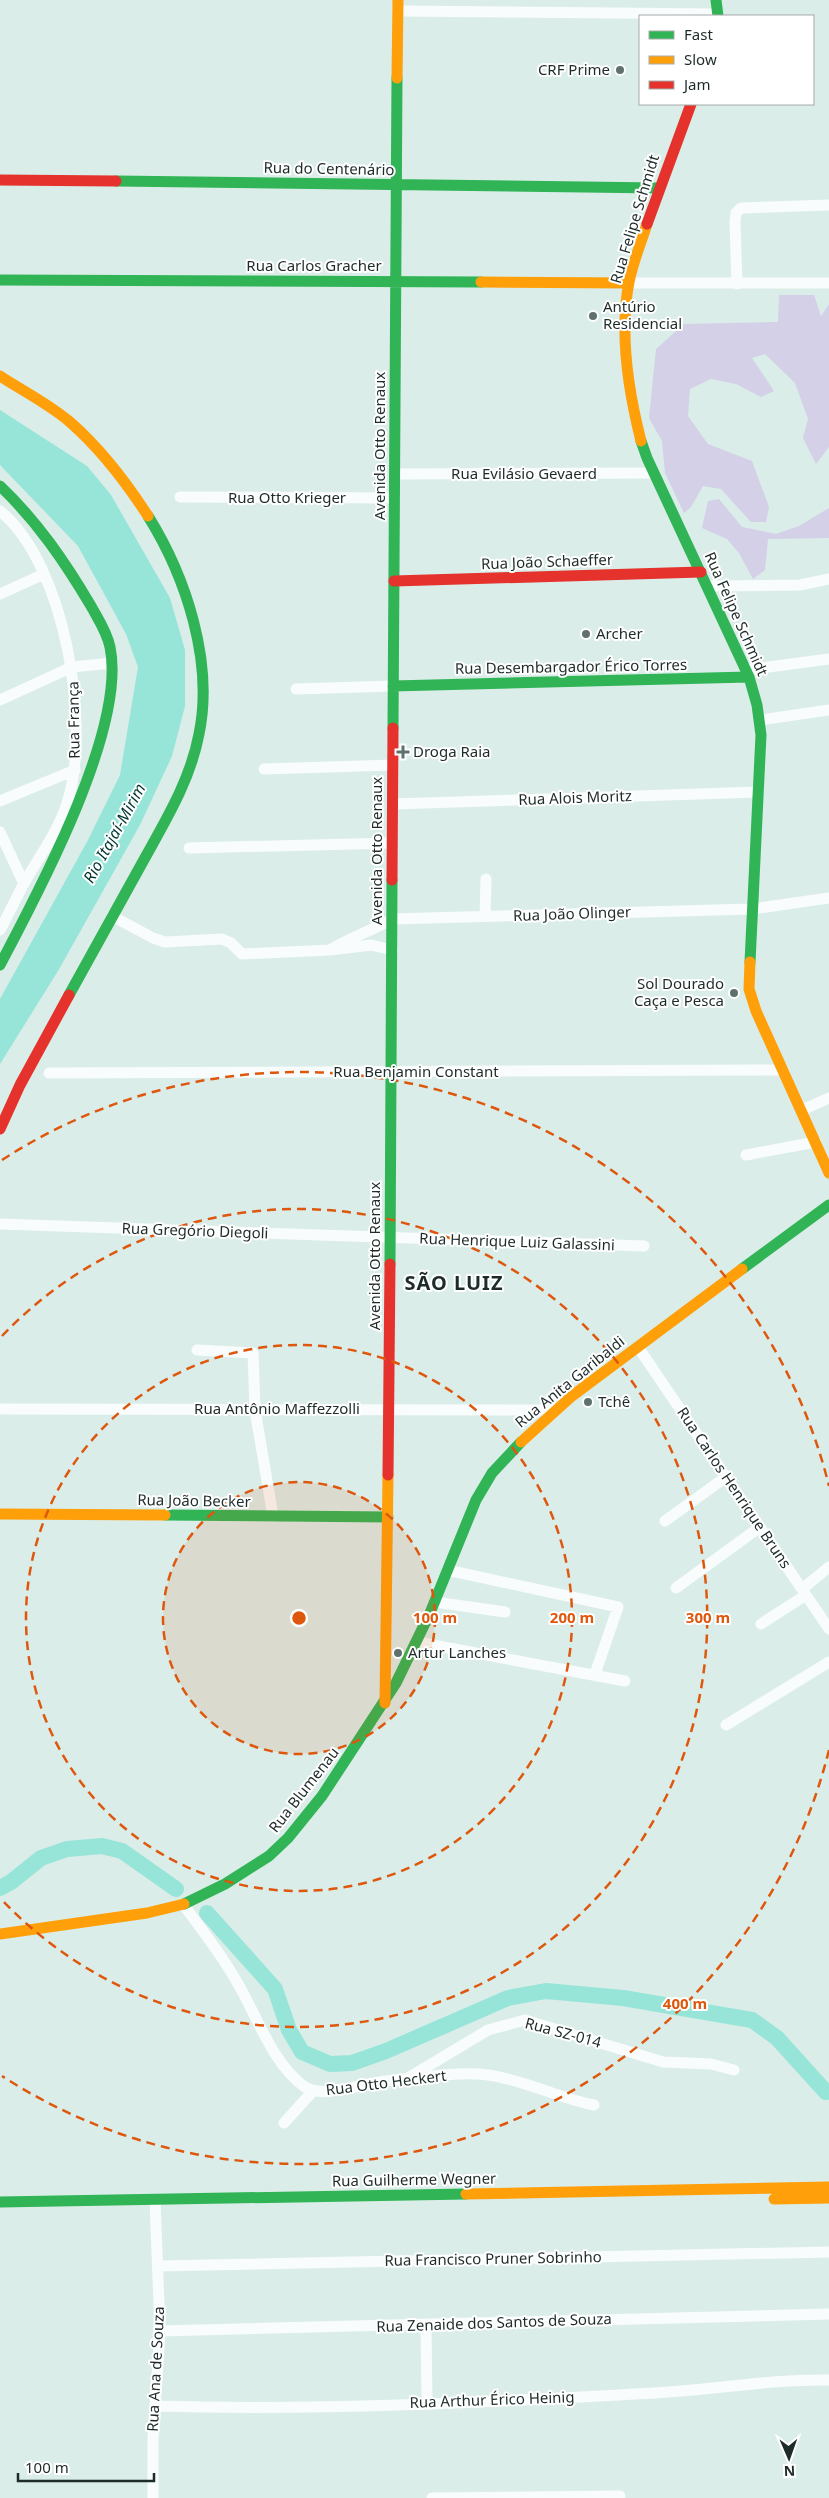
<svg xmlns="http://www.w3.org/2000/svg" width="829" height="2498" viewBox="0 0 829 2498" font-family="'Noto Sans',sans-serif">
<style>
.green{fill:#d3d0e7}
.water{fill:#96e5d8}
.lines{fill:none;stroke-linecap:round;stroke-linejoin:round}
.river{stroke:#96e5d8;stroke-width:16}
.street{stroke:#f9fcfc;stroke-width:11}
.fast{stroke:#30b455;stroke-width:11}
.slow{stroke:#ff9f0a;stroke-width:11}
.jam{stroke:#e5322d;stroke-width:11}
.ring{fill:none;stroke:#de570d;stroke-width:2.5;stroke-dasharray:9 6}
.poi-dot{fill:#60706c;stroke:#fff;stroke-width:2}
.labels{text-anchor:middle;stroke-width:4;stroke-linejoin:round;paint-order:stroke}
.poi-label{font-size:15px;fill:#1e2c29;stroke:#fff;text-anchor:start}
.street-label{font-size:15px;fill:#1e2c29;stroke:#fff}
.water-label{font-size:16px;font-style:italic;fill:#01362f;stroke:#fff}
.district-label{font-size:20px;font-weight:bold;letter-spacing:1px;fill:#1e2c29;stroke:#fff}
.centre{fill:#de570d;stroke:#fff;stroke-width:2.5}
.ring-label{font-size:15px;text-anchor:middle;font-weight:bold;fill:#de570d;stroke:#fff;stroke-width:4;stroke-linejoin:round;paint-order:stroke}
</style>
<rect width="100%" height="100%" fill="#daede9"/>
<!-- green -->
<path class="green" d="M779,295H814L821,316L829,304V447L816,464L803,438L808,419L795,383L765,354L752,358L774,391L761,397L736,384L711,379L690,389L688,416L708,444L752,461L769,507L766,522H751L721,489L703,486L691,507L684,513L665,473L662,441L649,418L656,349L684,324L778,322Z
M719,499L742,527L776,534L799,526L829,508V538L768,539L765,570L753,579L739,553L727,539L702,528L708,501Z"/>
<!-- water -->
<path class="water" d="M0,410L87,466L111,495L170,598L185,650V706L172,756L140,825L58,971L0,1064V999L88,840L120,775L138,667L126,634L78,546L0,465Z"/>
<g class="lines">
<!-- river -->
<path class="river" d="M0,1888L11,1882L41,1858L67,1849L102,1846L122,1851L176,1889
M207,1913L275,1989L289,2030L302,2052L330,2064L352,2063L386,2051L508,1998L546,1991L623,1998L752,2020L777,2038L826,2092"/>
<!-- street -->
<path class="street" d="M398,11L718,14
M629,283H829
M737,284L735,222L736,213L741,208L829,205
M395,474L653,473
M180,497L394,498
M0,511C65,563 92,727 67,803C58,832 39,857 24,883C16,899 8,915 0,930
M707,586L800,585L829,579
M0,594L44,574
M746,670L829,659
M296,689L393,686
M0,700L72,667L112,663
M760,720L829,710
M264,769L393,765
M0,801L75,770
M393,804L758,792
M0,832L24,884
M189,848L392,843
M112,916L153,938L165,942L222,939L231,943L242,954L330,950L371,945L392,950
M485,916L486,879
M330,950C350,937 372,931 392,919L752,909L829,898
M49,1073L783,1070
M802,1110L829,1098
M746,1155L816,1142
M0,1224L644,1246
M638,1347L829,1629
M197,1350L253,1353L255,1410L273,1516
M0,1409L555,1410
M665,1521L726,1477
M447,1570L618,1607L595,1674
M676,1588L760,1527
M802,1589L829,1567
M435,1602L505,1612
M761,1624L806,1595
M417,1642L625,1681
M726,1725L829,1662
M183,1904C202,1930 222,1955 237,1982C256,2014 273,2065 305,2087C324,2099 364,2083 386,2081C417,2078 459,2071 488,2075C525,2080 558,2098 594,2105
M408,2078L488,2030L525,2020L663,2062L711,2064L734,2070
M284,2123L313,2091
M158,2266L829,2252
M426,2326L427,2403
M160,2331L829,2314
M155,2406C322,2411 489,2402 655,2393C713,2390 771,2379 829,2380
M153,2498V2439L160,2331L155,2200
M432,2498L620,2496"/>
<!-- fast -->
<path class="fast" d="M716,0L718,16
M116,181L659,188
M0,280L481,282
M641,441L647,458L749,677L757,705L761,735L750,962
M0,486C37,521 65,562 91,606C98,619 107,632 110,647C127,728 38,893 0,965
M393,686L749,677
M393,728L397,78
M69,995C93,952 117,909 141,865C164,823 190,782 199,734C214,662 186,577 148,516
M390,1264L392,880
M742,1269L829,1205
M165,1515L388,1517
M184,1904L225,1884L269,1856L288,1838L322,1796L396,1683L430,1613L476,1500L492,1473L521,1442
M0,2202L466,2194"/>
<!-- slow -->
<path class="slow" d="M397,78L398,0
M481,282L629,283
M0,376C23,391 49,404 70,422C102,450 126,482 148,516
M641,441C628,390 619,334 629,282C633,262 641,243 647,224
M750,962L749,989L756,1011L829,1173
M521,1442L572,1396L742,1269
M0,1514L165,1515
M385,1703L388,1475
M0,1934L147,1913L184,1904
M466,2194L829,2187
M774,2199L829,2198"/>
<!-- jam -->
<path class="jam" d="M0,180L116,181
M647,224L691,104
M394,581L701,572
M392,880L393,728
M0,1129L20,1085L69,995
M388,1475L390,1264"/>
</g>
<!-- distance rings -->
<circle cx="299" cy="1618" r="136" fill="#de570d" fill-opacity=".12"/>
<g class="ring">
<circle cx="299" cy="1618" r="136"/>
<circle cx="299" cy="1618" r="273"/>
<path d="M2 1336A409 409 0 1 1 2 1900"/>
<path d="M829 1750A546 546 0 0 1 2 2076M2 1160A546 546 0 0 1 829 1486"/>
</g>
<!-- markers -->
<g class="poi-dot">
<circle cx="620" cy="70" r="5"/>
<circle cx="593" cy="316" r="5"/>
<circle cx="586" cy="634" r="5"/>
<path d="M400.5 744.5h5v5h5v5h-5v5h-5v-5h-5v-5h5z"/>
<circle cx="734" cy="993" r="5"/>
<circle cx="588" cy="1402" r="5"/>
<circle cx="398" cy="1653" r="5"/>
</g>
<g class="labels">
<!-- poi labels -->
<g class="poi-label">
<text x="610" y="75" text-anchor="end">CRF Prime</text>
<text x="603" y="312">Antúrio<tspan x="603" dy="17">Residencial</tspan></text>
<text x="596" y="639">Archer</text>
<text x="413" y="757">Droga Raia</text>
<text x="724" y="989" text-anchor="end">Sol Dourado<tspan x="724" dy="17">Caça e Pesca</tspan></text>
<text x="598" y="1407">Tchê</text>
<text x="408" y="1658">Artur Lanches</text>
</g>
<!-- street labels -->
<g class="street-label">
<text transform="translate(329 169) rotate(1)" y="5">Rua do Centenário</text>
<text transform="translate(635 219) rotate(-73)" y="5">Rua Felipe Schmidt</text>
<text x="314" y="271">Rua Carlos Gracher</text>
<text transform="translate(380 446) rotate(-90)" y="5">Avenida Otto Renaux</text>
<text x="524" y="479">Rua Evilásio Gevaerd</text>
<text x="287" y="503">Rua Otto Krieger</text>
<text transform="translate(547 562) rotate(-2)" y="5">Rua João Schaeffer</text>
<text transform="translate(736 614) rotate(66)" y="5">Rua Felipe Schmidt</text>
<text transform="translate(571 667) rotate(-1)" y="5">Rua Desembargador Érico Torres</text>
<text transform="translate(74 720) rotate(-91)" y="5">Rua França</text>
<text transform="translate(575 798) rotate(-2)" y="5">Rua Alois Moritz</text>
<text transform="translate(377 851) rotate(-90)" y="5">Avenida Otto Renaux</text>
<text transform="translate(572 914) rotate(-2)" y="5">Rua João Olinger</text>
<text x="416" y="1077">Rua Benjamin Constant</text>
<text transform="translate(195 1231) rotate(2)" y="5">Rua Gregório Diegoli</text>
<text transform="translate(517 1242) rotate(2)" y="5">Rua Henrique Luiz Galassini</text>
<text transform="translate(375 1256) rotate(-90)" y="5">Avenida Otto Renaux</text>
<text transform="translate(570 1382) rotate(-39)" y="5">Rua Anita Garibaldi</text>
<text x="277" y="1414">Rua Antônio Maffezzolli</text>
<text transform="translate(734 1488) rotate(56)" y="5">Rua Carlos Henrique Bruns</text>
<text transform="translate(194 1501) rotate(1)" y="5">Rua João Becker</text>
<text transform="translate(304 1790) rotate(-52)" y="5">Rua Blumenau</text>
<text transform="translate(563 2033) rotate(15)" y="5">Rua SZ-014</text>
<text transform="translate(386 2083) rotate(-7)" y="5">Rua Otto Heckert</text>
<text transform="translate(414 2180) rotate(-1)" y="5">Rua Guilherme Wegner</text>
<text transform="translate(493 2259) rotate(-1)" y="5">Rua Francisco Pruner Sobrinho</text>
<text transform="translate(494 2323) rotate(-2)" y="5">Rua Zenaide dos Santos de Souza</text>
<text transform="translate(156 2369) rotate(-87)" y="5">Rua Ana de Souza</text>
<text transform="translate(492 2400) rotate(-2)" y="5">Rua Arthur Érico Heinig</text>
</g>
<!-- water labels -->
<g class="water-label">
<text transform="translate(114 833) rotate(-61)" y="6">Rio Itajaí-Mirim</text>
</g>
<!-- district labels -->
<g class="district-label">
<text x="454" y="1290">SÃO LUIZ</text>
</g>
</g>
<circle cx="299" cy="1618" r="8" class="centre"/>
<g class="ring-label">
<text x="435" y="1623">100 m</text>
<text x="572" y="1623">200 m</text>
<text x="708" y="1623">300 m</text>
<text x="685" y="2009">400 m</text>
</g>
<!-- legend -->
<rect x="639" y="15" width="175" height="90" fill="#ffffff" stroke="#a5aba9"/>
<rect x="649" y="31" width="25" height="8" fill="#30b455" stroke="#a5aba9"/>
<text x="684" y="40" font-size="15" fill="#1e2c29">Fast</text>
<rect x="649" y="56" width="25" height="8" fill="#ff9f0a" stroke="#a5aba9"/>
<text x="684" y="65" font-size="15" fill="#1e2c29">Slow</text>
<rect x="649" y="81" width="25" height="8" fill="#e5322d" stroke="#a5aba9"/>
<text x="684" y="90" font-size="15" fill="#1e2c29">Jam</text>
<!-- north arrow -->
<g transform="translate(789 2458) rotate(178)" stroke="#ffffff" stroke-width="4" paint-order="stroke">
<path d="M0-4L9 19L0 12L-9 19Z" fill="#1e2c29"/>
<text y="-8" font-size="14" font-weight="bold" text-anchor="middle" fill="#1e2c29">N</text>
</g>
<!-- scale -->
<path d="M18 2473v8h136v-8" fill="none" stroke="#1e2c29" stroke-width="2.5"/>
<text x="25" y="2473" font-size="15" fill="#1e2c29" stroke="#ffffff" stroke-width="4" paint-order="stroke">100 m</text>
</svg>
